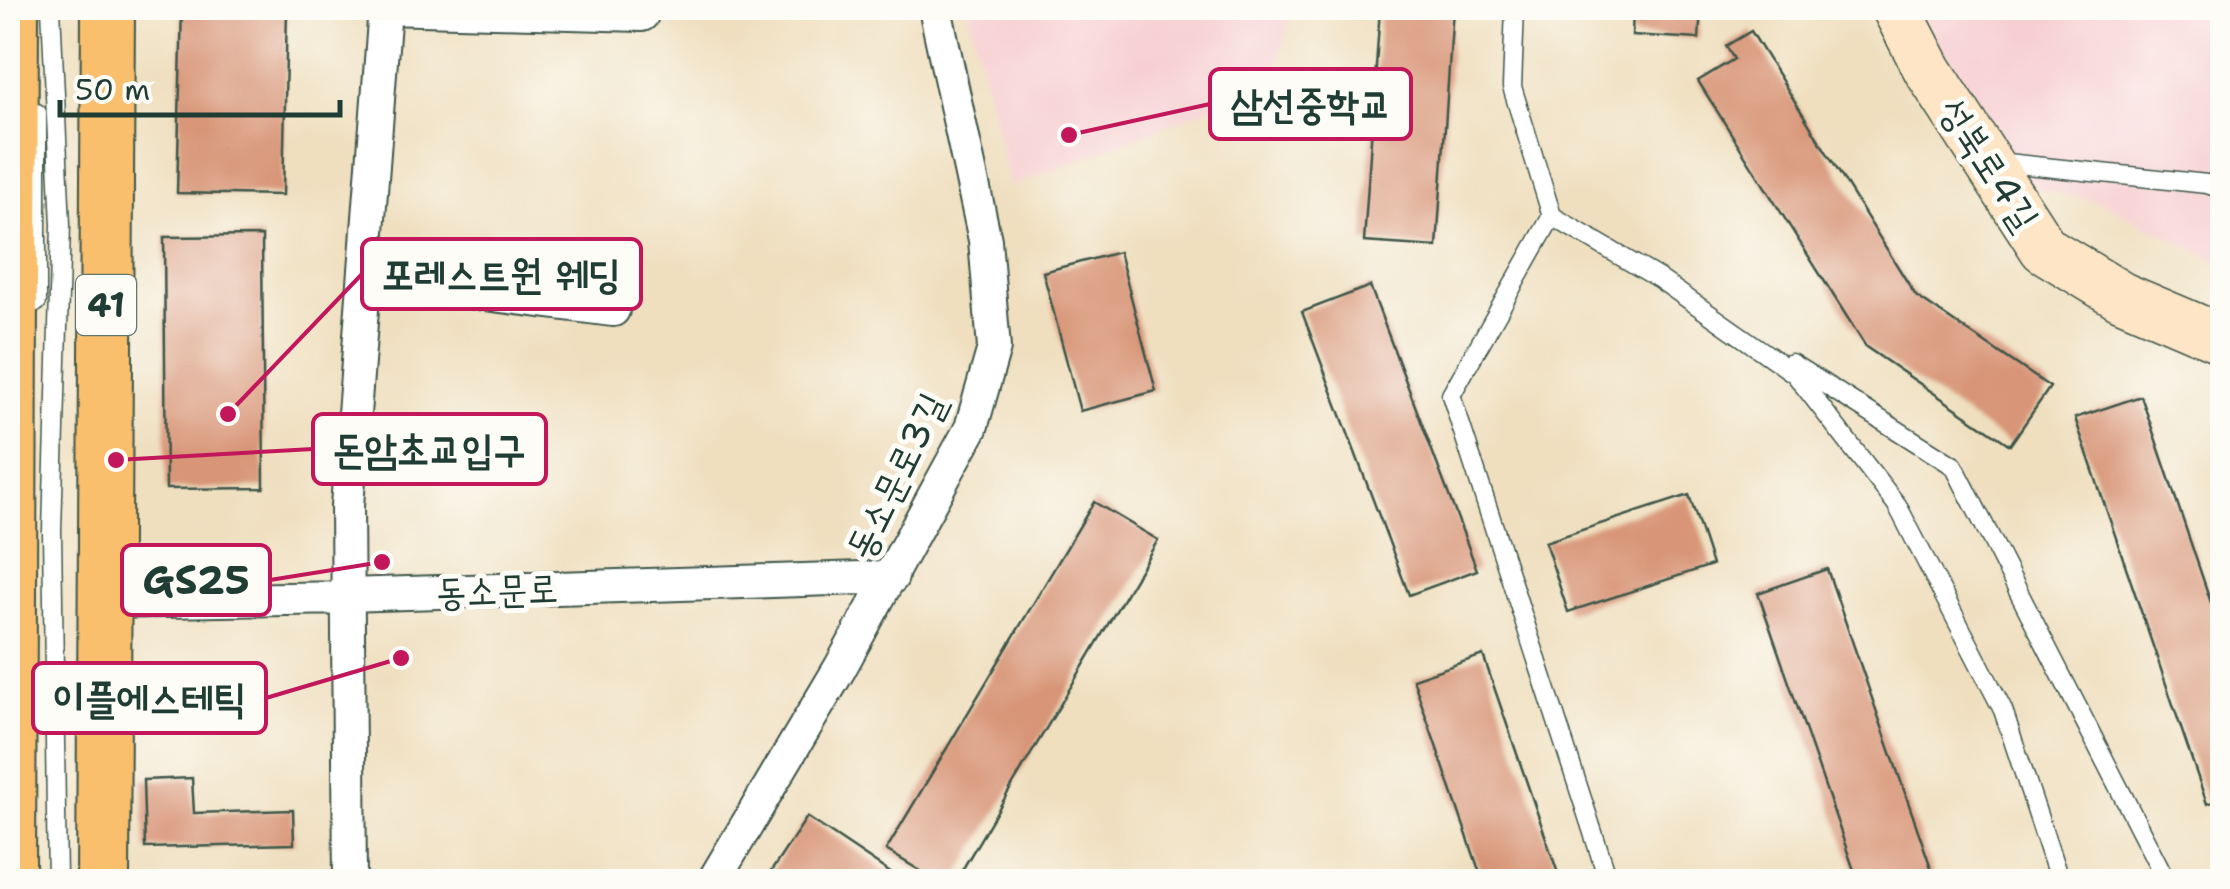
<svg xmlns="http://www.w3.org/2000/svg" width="2230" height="889" viewBox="0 0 2230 889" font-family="'Shantell Sans','Poor Story',sans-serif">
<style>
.built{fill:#f7cfd2}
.building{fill:#d89577}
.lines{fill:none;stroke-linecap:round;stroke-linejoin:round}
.lane-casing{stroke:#3e5549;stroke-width:21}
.street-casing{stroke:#3e5549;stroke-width:36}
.secondary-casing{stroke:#3e5549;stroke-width:51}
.primary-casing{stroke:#3e5549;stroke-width:56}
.lane{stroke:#fff;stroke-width:18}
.street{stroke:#fff;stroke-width:32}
.secondary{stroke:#fde5c5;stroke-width:48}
.primary{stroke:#f9bf6d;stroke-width:52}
.labels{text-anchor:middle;stroke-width:10;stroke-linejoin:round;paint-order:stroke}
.shield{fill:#fdfcf7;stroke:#62766e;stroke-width:2.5}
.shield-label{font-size:35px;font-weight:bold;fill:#1f3d34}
.street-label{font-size:38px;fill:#1f3d34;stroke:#fdfcf7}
.leader{fill:none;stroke:#c2185b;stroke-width:4}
.callout-dot{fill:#c2185b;stroke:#fdfcf7;stroke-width:4}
.callout{fill:#fdfcf7;stroke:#c2185b;stroke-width:4}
.callout-label{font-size:40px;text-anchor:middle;font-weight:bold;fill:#1f3d34}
</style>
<rect width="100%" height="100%" fill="#fdfcf7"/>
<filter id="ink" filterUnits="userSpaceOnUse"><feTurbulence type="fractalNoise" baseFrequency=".01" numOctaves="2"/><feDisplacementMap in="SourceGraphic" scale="20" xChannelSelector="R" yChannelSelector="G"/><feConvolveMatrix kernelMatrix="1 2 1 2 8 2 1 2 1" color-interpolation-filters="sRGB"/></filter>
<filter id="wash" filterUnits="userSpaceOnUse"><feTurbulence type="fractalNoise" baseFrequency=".0048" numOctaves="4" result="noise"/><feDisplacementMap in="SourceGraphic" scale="40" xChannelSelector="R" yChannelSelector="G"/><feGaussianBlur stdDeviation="2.25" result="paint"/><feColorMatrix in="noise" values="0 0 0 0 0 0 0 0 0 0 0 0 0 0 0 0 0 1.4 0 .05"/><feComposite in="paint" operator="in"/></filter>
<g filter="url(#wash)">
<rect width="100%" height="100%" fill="#efdfbf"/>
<!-- built -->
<path class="built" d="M968,8H1294L1271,84L1010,187Z
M1916,8H2222V264L2101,202L2033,188Z"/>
<g id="blocks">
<!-- building -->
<path class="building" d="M182,8H287L283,195L177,193Z
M1380,8H1453L1437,247L1364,242Z
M1633,8H1701L1699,39L1632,35Z
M1751,31L1916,296L2050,387L2010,445L1866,347L1698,81L1734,59L1726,46Z
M262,236L264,488L166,489L164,237Z
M1119,252L1156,391L1080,411L1043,272Z
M1370,286L1477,570L1409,595L1302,312Z
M2141,396L2222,635V799L2207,804L2075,418Z
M1689,495L1712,565L1568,612L1545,542Z
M1094,502L1158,540L955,882H939L886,850Z
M1827,569L1936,882H1858L1758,593Z
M1483,655L1561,882H1483L1413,679Z
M192,778L194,813L293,810L294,844L145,848L143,780Z
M807,817L904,882H764Z"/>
</g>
</g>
<g filter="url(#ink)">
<use href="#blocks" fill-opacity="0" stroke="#3e5549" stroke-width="2.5"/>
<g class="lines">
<!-- lane casing -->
<g class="lane-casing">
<path id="lane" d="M51,8L61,225L52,531L57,882
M1515,8L1512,87L1552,216L1658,278L1795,374L1897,505L2003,710L2060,882
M1997,162L2207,184L2222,189
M1552,216L1451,395L1609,882
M37,302V113
M1791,363L1954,466L2167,882"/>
</g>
<!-- street casing -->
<g class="street-casing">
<path id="street" d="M385,8L642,15
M365,279L613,310
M104,602L347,598L348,595L892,577
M350,882L347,506L385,8
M713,882L840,668L971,428L994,348L985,240L935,8"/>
</g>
<!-- secondary casing -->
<g class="secondary-casing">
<path id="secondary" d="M1896,8L1928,70L2044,249L2121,296L2222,339"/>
</g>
<!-- primary casing -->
<g class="primary-casing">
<path id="primary" d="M9,882L12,8
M103,882L108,8"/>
</g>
<!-- lane -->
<use href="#lane" class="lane"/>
<!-- street -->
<use href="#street" class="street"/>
<!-- secondary -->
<use href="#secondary" class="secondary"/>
<!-- primary -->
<use href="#primary" class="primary"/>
</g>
</g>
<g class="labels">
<!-- shield labels -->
<rect class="shield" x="76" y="275" width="60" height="60" rx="8"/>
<g class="shield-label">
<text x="106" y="317">41</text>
</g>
<!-- street labels -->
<g class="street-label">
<text transform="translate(1989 164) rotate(57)" y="13">성북로4길</text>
<text transform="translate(896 476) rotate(-64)" y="13">동소문로3길</text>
<text transform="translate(497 590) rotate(-2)" y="13">동소문로</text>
</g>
</g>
<!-- callouts -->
<path class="leader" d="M1069 135L1210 104M228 414L362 274M116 460L313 449M382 562L270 580M401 658L266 698"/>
<g class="callout-dot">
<circle cx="1069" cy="135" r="10"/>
<circle cx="228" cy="414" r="10"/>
<circle cx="116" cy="460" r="10"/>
<circle cx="382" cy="562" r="10"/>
<circle cx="401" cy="658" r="10"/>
</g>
<g class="callout">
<rect x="1210" y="69" width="201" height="70" rx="10"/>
<rect x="362" y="239" width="279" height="70" rx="10"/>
<rect x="313" y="414" width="233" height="70" rx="10"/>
<rect x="122" y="545" width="148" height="70" rx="10"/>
<rect x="33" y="663" width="233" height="70" rx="10"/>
</g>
<g class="callout-label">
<text x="1311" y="118">삼선중학교</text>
<text x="501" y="288">포레스트원 웨딩</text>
<text x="429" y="463">돈암초교입구</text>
<text x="196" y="594">GS25</text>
<text x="149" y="712">이플에스테틱</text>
</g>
<!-- margin -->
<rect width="2230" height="889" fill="none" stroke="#fdfcf7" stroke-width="40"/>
<!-- scale -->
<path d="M60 100v15h280v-15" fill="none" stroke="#1f3d34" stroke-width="5"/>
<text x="75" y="100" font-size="30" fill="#1f3d34" stroke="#fdfcf7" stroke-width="8" paint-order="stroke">50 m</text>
</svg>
